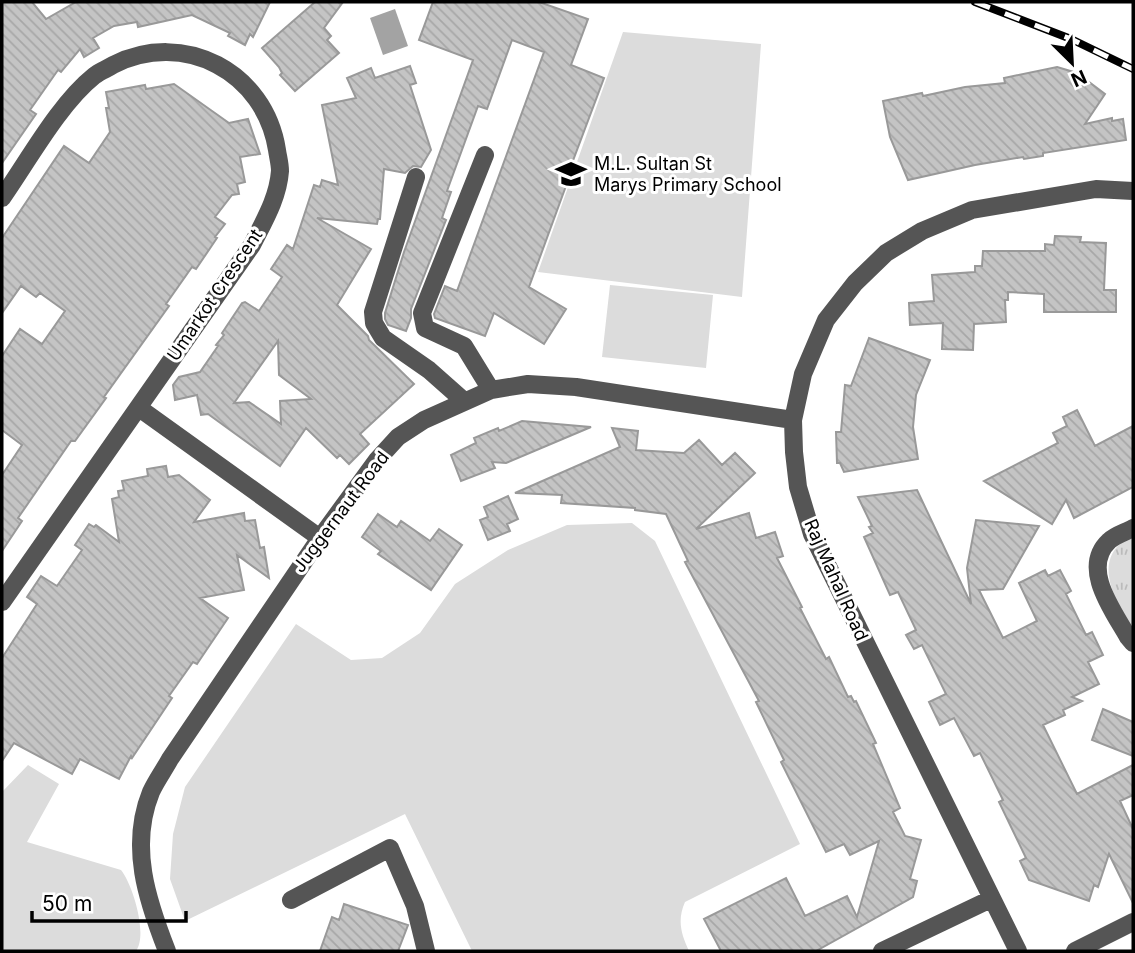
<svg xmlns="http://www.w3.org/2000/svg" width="1135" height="953" viewBox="0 0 1135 953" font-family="Inter,sans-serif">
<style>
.grass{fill:#dcdcdc}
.park{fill:url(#park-tufts)}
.water{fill:#a3a3a3}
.building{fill:url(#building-back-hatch);stroke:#999;stroke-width:2;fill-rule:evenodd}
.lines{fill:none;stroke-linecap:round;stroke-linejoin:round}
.minor{stroke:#555;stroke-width:18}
.rail-casing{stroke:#000;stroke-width:8}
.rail{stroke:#fff;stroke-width:5;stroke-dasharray:16;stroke-linecap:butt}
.labels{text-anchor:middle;stroke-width:6;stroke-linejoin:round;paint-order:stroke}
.poi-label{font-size:18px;fill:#000;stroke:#fff;text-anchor:start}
.street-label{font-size:18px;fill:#000;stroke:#fff}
</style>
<defs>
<pattern id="park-tufts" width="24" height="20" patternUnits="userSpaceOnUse" patternTransform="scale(1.75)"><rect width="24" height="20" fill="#dcdcdc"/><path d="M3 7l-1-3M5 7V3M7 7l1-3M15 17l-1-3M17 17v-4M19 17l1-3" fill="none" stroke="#bbb"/></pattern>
<pattern id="building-back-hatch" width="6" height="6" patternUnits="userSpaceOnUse" patternTransform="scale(1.75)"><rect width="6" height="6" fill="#c4c4c4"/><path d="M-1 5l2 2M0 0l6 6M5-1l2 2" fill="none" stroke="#a7a7a7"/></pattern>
</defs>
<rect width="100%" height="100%" fill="#fff"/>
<!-- grass -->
<path class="grass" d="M623,32L761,44L742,297L538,272Z
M610,285L713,295L706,368L602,357Z
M632,523L655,541L800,844L685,902C677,920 681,934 689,951H472L405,814L185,921L170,879L173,834L185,787L296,624L351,660L382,658L420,633L455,584L508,550L567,525Z
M28,765L59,784L27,842L121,870C133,885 148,935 136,951H2V792Z"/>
<!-- park -->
<path class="park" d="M1133,535V629C1114,599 1089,557 1133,535Z"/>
<!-- water -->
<path class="water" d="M395,9L408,46L383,55L370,18Z"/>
<!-- building -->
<path class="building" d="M2,2H32L46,19L76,2H270L253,37L250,34L245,45L228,36L230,33L192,15L138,27L137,22L114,26L93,38L99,48L84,57L80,49L61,72L58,70L30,110L36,114L2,163Z
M315,2H343L324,28L331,36L327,40L339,53L295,91L280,75L282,73L279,67L262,48Z
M433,2H539L588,19L571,65L604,78L568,174L570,175L529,287L566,309L544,344L494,313L485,336L435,318L434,314L445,286L457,291L544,52L512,40L487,109L478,106L447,191L451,192L442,218L446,220L411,309V318L406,331L388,325L385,319V313L404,252L473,60L419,40Z
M410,66L416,83L410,85L431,150L421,167L413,166L405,173L384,169L380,219H378L377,224L317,218L371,249L337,305L368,336L369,340L414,384L360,434L369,444L349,464L340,455L337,458L306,428L280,466L208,414L201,415L197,395L175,400L173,385L179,377L200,372L218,346L216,345L224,335L222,333L242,303L245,302L259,311L282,277L271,269L287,245L293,249L314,185L320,187L322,180L338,185L322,105L356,98L347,78L371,68L375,78ZM278,341L279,375L311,399L280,401L281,424L249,402L234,403Z
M1057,67L1077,73L1105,94L1085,124L1112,118V121L1123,119L1126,140L1043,153V156L1024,159L1023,157L975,165L908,180L890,137L883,101L922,93L923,96L965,87L1005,83L1004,78Z
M174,84L229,123L248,119L260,154L240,157L245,182L237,184L239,194L232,195L215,217L225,224L215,237L217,238L196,269L192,267L166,304L169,306L104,397L106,398L75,441H71L18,518L22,521L2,551V475L22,445L2,430V356L20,329L42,344L65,311L40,293L36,297L21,286L2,313V238L64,146L89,163L110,132L106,108H109L106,92L145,85L146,89Z
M1055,236L1081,237L1080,242L1106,243L1104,290H1116V312H1044V294L1008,292V300H1005L1006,322L974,324L973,350L942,349L943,323L910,325L909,303L934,301L932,275L975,272V266H982L983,251H1045V244L1054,245Z
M869,338L930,360L916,395L913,427L918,459L844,472L840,463H837L836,432H841L845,385L851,386Z
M1077,410L1095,446L1133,426V487L1074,518L1066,500L1052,524L984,481L1058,443L1053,433L1067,426L1063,417Z
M522,421L591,427L506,463L492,462L495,468L461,481L451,455L476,443L474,438L498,428L499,431Z
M612,428L638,431L636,450L684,453L699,440L722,465L735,453L755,473L696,529L749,513L756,538L775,532L783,556L777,558L802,607L800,608L826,659L829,657L848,697L851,696L854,702L856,701L876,743L873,744L900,808L893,812L905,836L921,840L910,879L917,881L913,897L816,951H721L704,919L786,878L805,916L847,896L857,917L879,841L850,855L844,844L826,852L781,762L784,760L756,702L759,701L685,562L688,561L666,514L635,510V508L561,503L562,495L515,493L620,447Z
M166,466L168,477L179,475L210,500L194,522L244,513L245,521L255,520L260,548L264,547L269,578L237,555L244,590L200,598L228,618L197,664L193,662L169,696L172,698L132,758L131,756L119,779L80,759L72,774L14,743L2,761V658L37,604L27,597L41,576L57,586L82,550L75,545L89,524L94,527L96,525L119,542L112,499L119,497L118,491L124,490L122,481L148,476L147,469Z
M917,490L971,604L967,568L976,520L1039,526L1003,589L979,590L1003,638L1037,621L1019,583L1045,570L1048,576L1060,570L1071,591L1066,594L1086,635L1092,632L1103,655L1088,662L1099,684L1072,697L1082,701L1063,710L1065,715L1043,725L1077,794L1133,765V795L1120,801L1133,829V903L1109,854L1098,887L1094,885L1089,901L1029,880L1020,861L1026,858L999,802L1003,800L980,753L974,756L954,718L940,725L929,702L946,694L922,645L914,649L906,635L916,630L898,592L890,595L864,537L873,533L869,527L872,526L858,497Z
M508,496L518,519L507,524L510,531L488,540L480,520L488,517L484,507Z
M378,514L397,527L401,521L430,541L439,529L462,545L431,590L378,554L381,551L362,537Z
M1103,709L1133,722V756L1092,740Z
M344,904L408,925L398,951H320L332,917L339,920Z"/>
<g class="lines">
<!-- minor -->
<path class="minor" d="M485,155L422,313L425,328L464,346L491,390
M416,177L373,312L374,323L383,338L429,370L464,401
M2,198C28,161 59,104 94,76C100,71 107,69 113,65C184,29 265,72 277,150C278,157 280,164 280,171C278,198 264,221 252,245L2,602
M139,408L320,538
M1133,528C1126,532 1115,535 1109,541C1080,568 1114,612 1128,637L1133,643
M291,900L390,848L415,906L426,951
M167,951C147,900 129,846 151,792C156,781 164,770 170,759L320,538L377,460L398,437L424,420L491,390L528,384L576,387L793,420
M882,951L991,899
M1018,951L812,534L798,487L794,452L793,420L803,374L826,320L855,283L886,253L922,231L972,210L1096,189L1133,191
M1075,951L1133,922"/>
<!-- rail casing -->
<g class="rail-casing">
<path id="rail" d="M975,2L1071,39L1133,69"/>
</g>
<!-- rail -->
<use href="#rail" class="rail"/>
</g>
<!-- icons -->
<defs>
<g id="school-bare" transform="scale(2.415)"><path d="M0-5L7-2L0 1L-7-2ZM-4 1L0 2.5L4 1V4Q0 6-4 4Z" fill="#000" stroke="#fff" stroke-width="2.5" paint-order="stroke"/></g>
</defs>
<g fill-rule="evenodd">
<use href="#school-bare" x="571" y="174"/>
</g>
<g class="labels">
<!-- poi labels -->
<g class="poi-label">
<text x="594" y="170">M.L. Sultan St<tspan x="594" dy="21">Marys Primary School</tspan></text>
</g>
<!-- street labels -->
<g class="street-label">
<text transform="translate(215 295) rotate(-56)" y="6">Umarkot Crescent</text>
<text transform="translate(341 512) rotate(-53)" y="6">Juggernaut Road</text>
<text transform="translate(836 580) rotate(66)" y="6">Raj Mahal Road</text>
</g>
</g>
<!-- border -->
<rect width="1135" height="953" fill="none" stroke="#000000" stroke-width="7"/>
<!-- north arrow -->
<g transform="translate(1072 63) rotate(156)" stroke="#ffffff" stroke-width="5" paint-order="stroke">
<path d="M0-5L12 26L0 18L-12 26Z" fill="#000000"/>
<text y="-10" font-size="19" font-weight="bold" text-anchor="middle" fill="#000000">N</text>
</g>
<!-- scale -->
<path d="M32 911v10h154v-10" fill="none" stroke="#000000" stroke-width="3.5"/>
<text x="42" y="911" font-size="21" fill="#000000" stroke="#ffffff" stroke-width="5" paint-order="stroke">50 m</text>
</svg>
